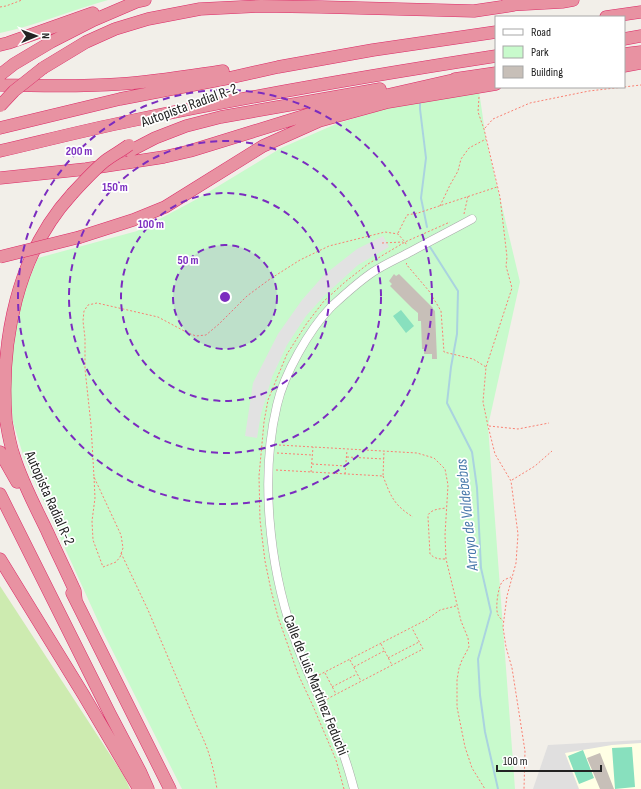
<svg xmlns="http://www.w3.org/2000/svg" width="641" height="789" viewBox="0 0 641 789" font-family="'Sofia Sans Condensed',sans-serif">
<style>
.residential{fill:#e0dfdf}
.education{fill:#ffffe5}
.grass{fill:#cdebb0}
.park{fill:#c8facc}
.pitch{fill:#88e0be}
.parking{fill:#e2e2e2}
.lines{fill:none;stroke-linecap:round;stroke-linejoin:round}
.stream{stroke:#aad3df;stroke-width:2}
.building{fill:#c7bfb8}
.minor-casing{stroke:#a9a9a9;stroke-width:9}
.highway-casing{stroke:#dc2a67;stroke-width:13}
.path{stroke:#fa8072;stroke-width:1;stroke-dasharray:2 2;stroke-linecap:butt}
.minor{stroke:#fff;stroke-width:8}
.highway{stroke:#e892a2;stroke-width:12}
.highway-bridge-casing{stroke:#dc2a67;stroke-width:13;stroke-linecap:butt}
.highway-bridge{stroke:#e892a2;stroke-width:12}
.ring{fill:none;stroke:#7b2cbf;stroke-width:2;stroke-dasharray:7 5}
.labels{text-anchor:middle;stroke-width:3.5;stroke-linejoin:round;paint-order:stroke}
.street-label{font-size:15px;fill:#222;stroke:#fff}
.water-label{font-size:16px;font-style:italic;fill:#4a7aab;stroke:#fff}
.centre{fill:#7b2cbf;stroke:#fff;stroke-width:2}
.ring-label{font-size:12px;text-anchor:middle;font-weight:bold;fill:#7b2cbf;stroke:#fff;stroke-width:3.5;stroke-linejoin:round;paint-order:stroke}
</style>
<rect width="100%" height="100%" fill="#f2efe9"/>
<!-- residential -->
<path class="residential" d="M641,740V789H533L548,745Z"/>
<!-- education -->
<path class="education" d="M641,743V789H579L565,753L612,745Z"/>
<!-- grass -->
<path class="grass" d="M0,586L124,776L130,789H0Z"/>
<!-- park -->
<path class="park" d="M0,0H108C72,10 37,25 0,33Z
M479,91L486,139L520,282L488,426L515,789H182L103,632L24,458L13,422L9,380L18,306L38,258L137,231L197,199L281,148L336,124L403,103Z"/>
<!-- pitch -->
<path class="pitch" d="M401,310L414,326L406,333L393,316Z
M632,747L635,787L615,789L612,748Z
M583,750L594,778L579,784L568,756Z"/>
<!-- parking -->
<path class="parking" d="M383,236L389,247L358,265L325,295L306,316L287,345L272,377L261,414L257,438L245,436L253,383L278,334L302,300L324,275L357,249Z"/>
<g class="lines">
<!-- stream -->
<path class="stream" d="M420,104V109L426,158L421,198L427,227
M430,247L458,291L457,334L451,367L447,403L472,452L477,488L481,568L491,612L478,659L480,695L485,732L498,789"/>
</g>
<!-- building -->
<path class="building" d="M394,274L396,276L399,274L433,308V309L435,311L437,359H432V354H424V349H422L421,321H418V313L412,308L390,286L392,284L389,281Z
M600,753L614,789H600L587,758Z"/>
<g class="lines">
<!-- minor casing -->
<g class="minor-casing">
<path id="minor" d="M354,789C351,778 348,767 344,756C329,714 307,676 293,634C269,564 260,476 277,405C284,374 309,330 331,307C344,295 358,282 373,272C385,264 399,258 412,251C432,240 452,230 472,219"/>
</g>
<!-- highway casing -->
<g class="highway-casing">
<path id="highway" d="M506,5L562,2L573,0
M606,17L641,12
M624,39L641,36
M0,45L8,43L93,13
M624,54L641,52
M624,66L641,63
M43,68L86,42L115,29L148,19L200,9L261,6L322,7L474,11L514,5
M0,75L14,64L51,42L94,20L136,2L145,0
M455,79L496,73
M0,85C40,86 80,87 120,84C154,82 189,76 223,71
M0,128L120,99L229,78L278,67L373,50L496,32
M0,151C43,141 86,130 130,121C251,96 373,75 496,56
M130,151L155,138L186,126L221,117L380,89
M0,178L86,169L164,157L190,151L326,109L462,78
M72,194C17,254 0,341 6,421C8,433 10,445 14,456C22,482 35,506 47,531C56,551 66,571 75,591L76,600
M80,237L133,220L165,207L263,146L319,121L388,102L496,84
M0,452L17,482
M0,494L110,714L140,771L148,789
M0,559L83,694L139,789
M72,593L170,789"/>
</g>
<!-- path -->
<path class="path" d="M0,7L6,6L22,0
M479,97L478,112L484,129L500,197L507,257L506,266L512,288L486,367L483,402L488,426L495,454L511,481L518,534L516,563L507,596L503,627L506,647L512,668L525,751L524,789
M485,128L493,119L530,103L589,91L641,85
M440,206L450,185L458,171L461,159L469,148L486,139
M464,214L468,196
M398,233L407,215L418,213L497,187
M382,243L403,242
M407,263L406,264L429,291L441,311L444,352L473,359L486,367
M489,426L518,429L549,423
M279,445L417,453L434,458L445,469L448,485L445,535L446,559L461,621L468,638L469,647L462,660L459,668L457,680V707L465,747L472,768L485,789
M277,453L312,455
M347,457L384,459
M312,464L346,466
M276,470L383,476L384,452
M311,472L313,447
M345,474L347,450
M383,476C391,497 394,505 413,517
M94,477L95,498L92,521L93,540L103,567L116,562L120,557L123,548L121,535L94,477L91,425L85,369V338L83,321L84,311L88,305L97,303L158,317L188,333L196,336L206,335L219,324L247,296L270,279L300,260L329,246L385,232L398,234L405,242L407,246
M512,480L535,466L552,451
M121,553L148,610L198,728C209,749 213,766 217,789
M445,559C439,559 435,559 430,554L428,517V515C432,509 439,509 446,508
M504,622C502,620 499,617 498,615C495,609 498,585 503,581C505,579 509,578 511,577
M381,644L392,665
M388,658L419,642
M350,660L361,681
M354,667L384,651
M325,673L336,694
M319,675L426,620L440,610L456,606
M332,687L357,674
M327,699L423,649L412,628
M344,789L336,760L313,706L298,674L291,654L278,617L271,590L265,561L260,520L259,476L264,422L268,400L277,378L287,354L307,323L324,301L345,282L368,264L405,242L450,222"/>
<!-- minor -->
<use href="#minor" class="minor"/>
<!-- highway -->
<use href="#highway" class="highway"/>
<!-- highway-bridge casing -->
<g class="highway-bridge-casing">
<path id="highway-bridge" d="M0,106L14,91L43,68
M72,194C83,182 93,171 105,161C113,155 121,151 129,145
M0,257L80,237"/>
</g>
<!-- highway-bridge -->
<use href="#highway-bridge" class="highway-bridge"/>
</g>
<!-- distance rings -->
<circle cx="225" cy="297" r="52" fill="#7b2cbf" fill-opacity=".12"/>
<g class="ring">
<circle cx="225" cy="297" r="52"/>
<circle cx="225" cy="297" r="104"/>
<circle cx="225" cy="297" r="156"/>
<circle cx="225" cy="297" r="207"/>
</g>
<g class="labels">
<!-- street labels -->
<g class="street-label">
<text transform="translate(189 105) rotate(-20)" y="5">Autopista Radial R-2</text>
<text transform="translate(50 498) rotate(66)" y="5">Autopista Radial R-2</text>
<text transform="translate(316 685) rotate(68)" y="5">Calle de Luis Martínez Feduchi</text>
</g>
<!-- water labels -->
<g class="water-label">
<text transform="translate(466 515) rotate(-96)" y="6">Arroyo de Valdebebas</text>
</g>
</g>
<circle cx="225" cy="297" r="6" class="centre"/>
<g class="ring-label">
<text x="79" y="155">200 m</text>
<text x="115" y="191">150 m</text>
<text x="151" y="228">100 m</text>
<text x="188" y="264">50 m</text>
</g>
<!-- legend -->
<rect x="495" y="16" width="130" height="72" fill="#ffffff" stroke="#a7a7a7"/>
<rect x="503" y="29" width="20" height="6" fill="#ffffff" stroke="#a7a7a7"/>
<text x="531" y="36" font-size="12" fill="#222222">Road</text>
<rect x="503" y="46" width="20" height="12" fill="#c8facc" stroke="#a7a7a7"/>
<text x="531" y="56" font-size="12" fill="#222222">Park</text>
<rect x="503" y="66" width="20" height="12" fill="#c7bfb8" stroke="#a7a7a7"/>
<text x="531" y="76" font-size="12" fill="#222222">Building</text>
<!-- north arrow -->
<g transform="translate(36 36) rotate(89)" stroke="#ffffff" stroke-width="3" paint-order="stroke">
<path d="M0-3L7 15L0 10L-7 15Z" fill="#222222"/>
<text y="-6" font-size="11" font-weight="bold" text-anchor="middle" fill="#222222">N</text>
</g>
<!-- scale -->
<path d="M497 765v6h104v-6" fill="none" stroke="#222222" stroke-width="2"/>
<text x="503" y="765" font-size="12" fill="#222222" stroke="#ffffff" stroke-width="3" paint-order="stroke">100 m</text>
</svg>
